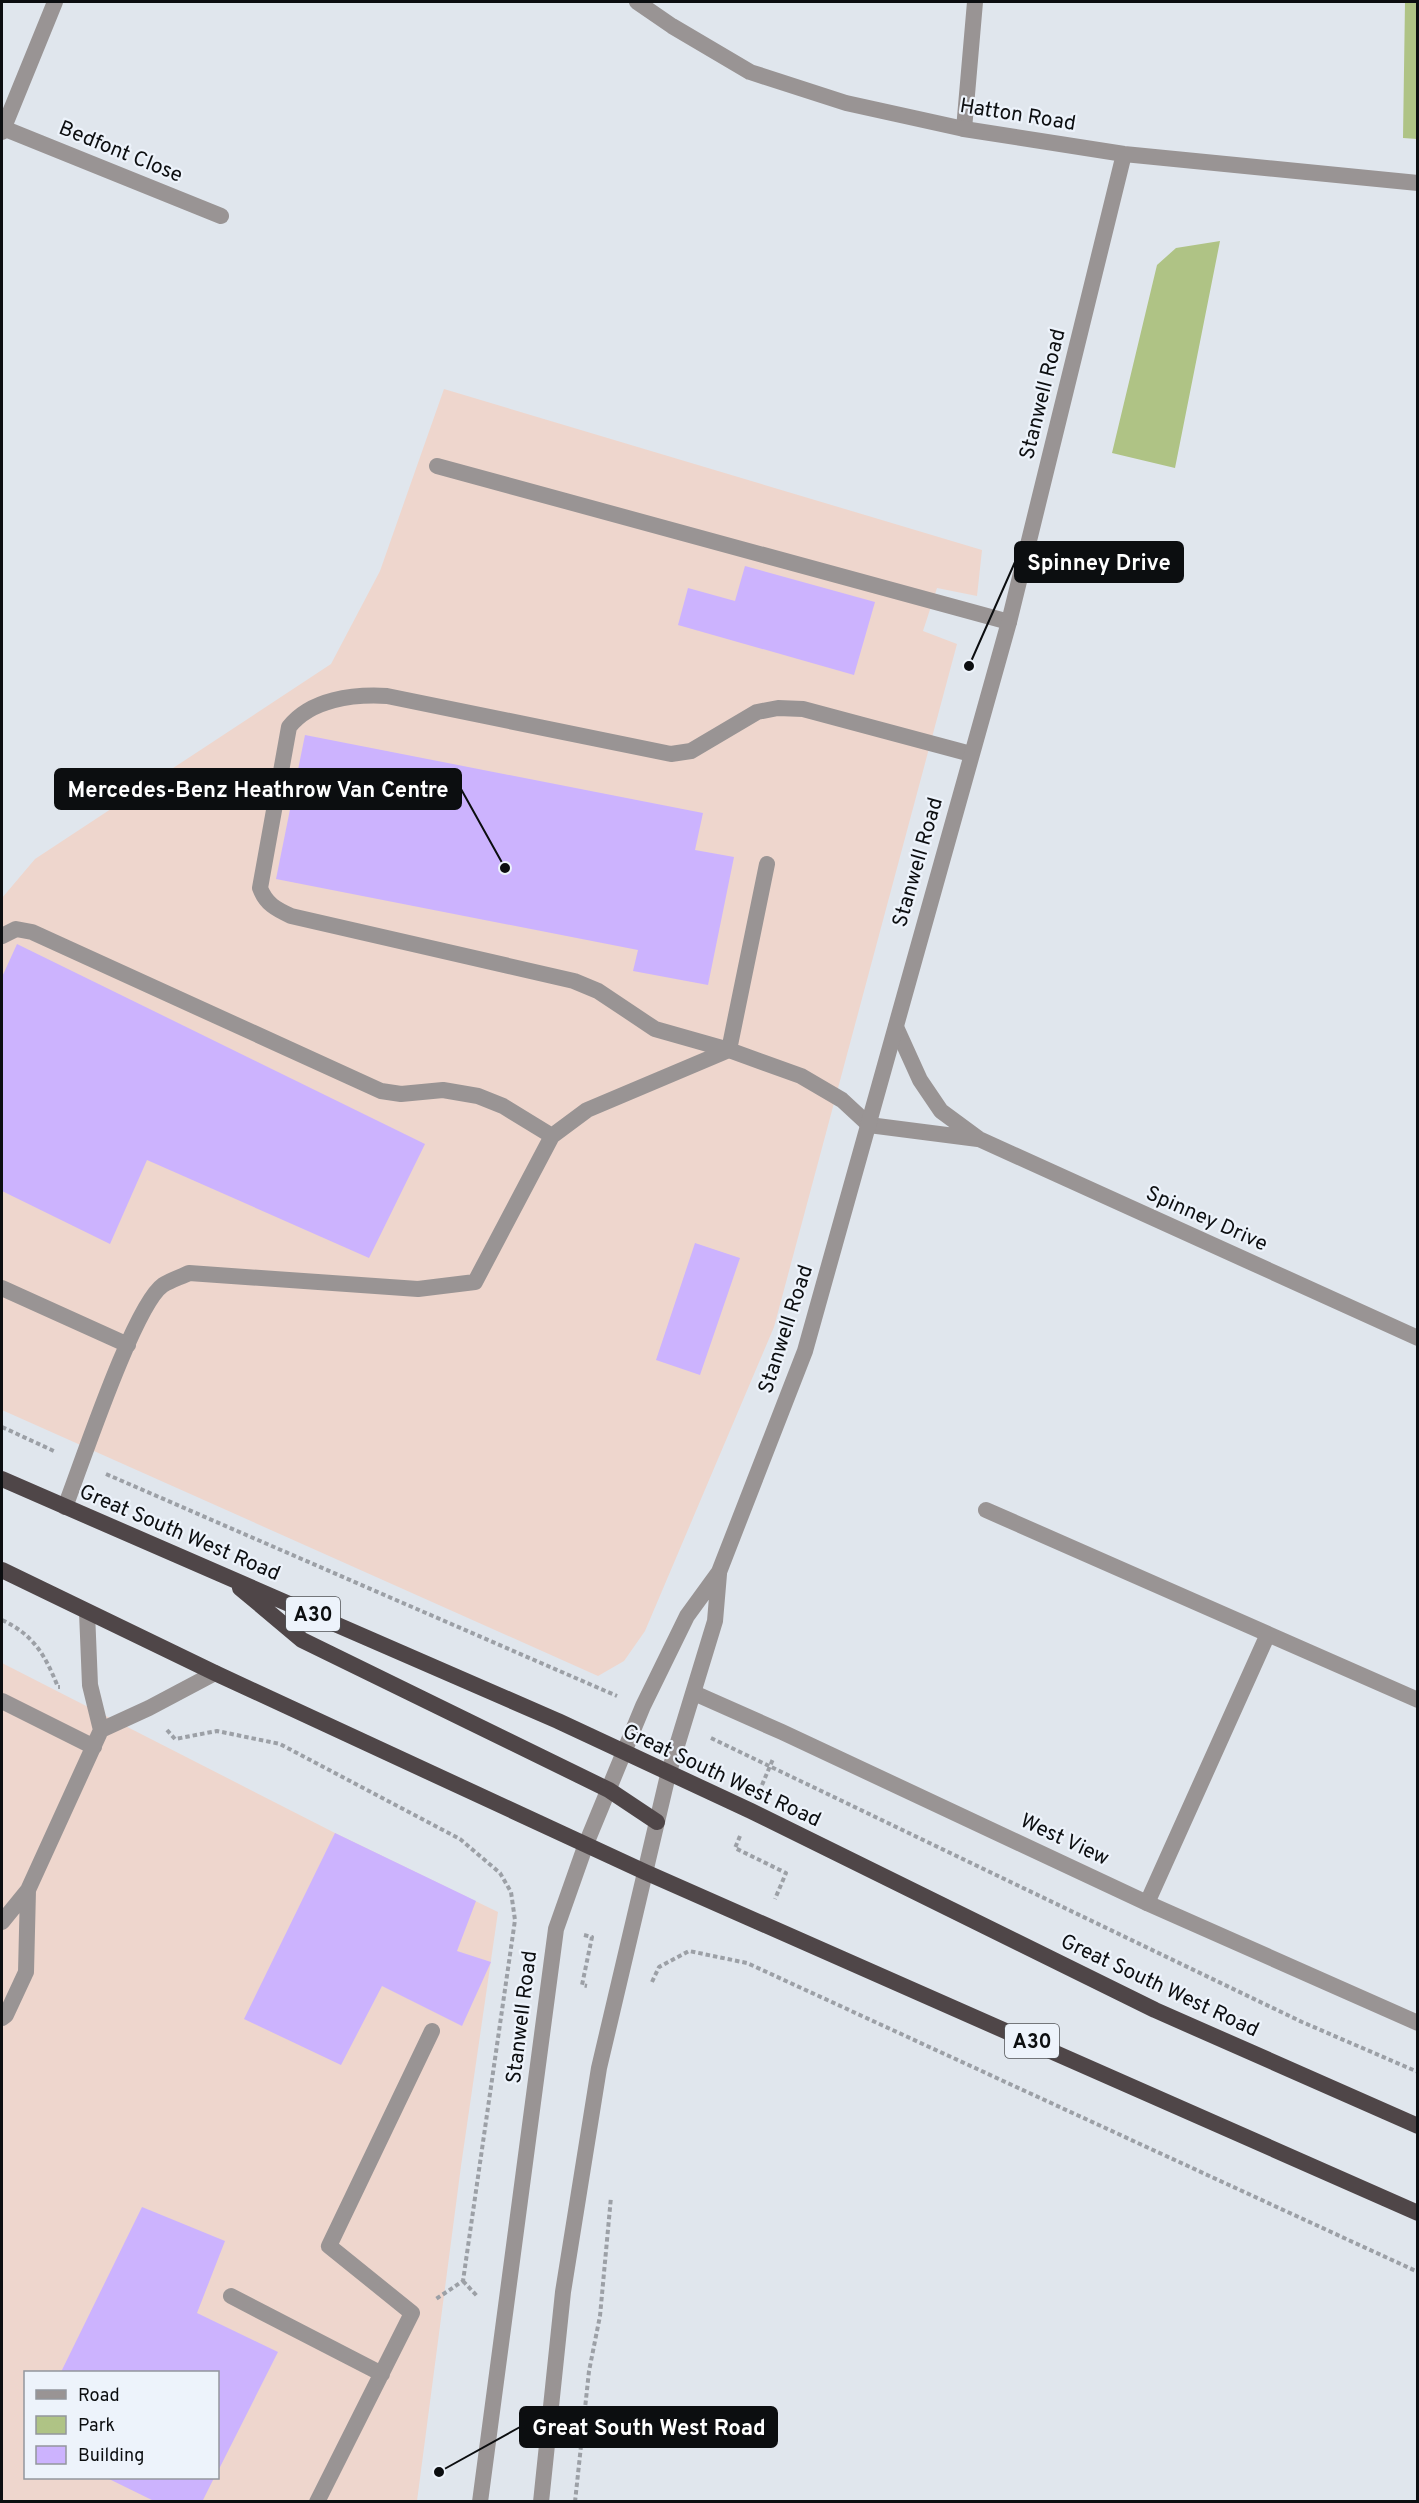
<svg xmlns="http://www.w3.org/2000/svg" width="1419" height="2503" viewBox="0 0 1419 2503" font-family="Overpass,sans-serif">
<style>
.industrial{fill:#eed6cd;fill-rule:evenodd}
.green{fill:#afc385}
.building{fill:#ccb3fe}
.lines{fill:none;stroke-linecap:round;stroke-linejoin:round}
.path{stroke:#9ca0a6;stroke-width:4;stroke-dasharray:4.5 3;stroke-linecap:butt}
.service{stroke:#999494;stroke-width:16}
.minor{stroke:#999494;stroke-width:16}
.tertiary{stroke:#999494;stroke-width:16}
.trunk{stroke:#4f4648;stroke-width:16}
.labels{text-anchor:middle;stroke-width:4.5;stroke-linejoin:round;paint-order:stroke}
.shield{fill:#edf3fb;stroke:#505356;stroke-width:1.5}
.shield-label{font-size:20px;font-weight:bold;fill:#0c0e10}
.street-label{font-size:21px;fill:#0c0e10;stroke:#edf3fb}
.leader{fill:none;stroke:#0c0e10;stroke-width:2}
.callout-dot{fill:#0c0e10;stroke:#edf3fb;stroke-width:2}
.callout{fill:#0c0e10;stroke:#0c0e10;stroke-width:2}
.callout-label{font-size:22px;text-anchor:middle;font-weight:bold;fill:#fff}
</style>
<rect width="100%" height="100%" fill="#e0e6ed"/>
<!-- industrial -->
<path class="industrial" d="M444,389L982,550L977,596L937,588L923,631L957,644L774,1327L645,1631L624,1661L598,1676L2,1410V898L35,859L331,664L380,571Z
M2,1663L335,1833L498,1912L461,2166L417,2501H2ZM26,2372H218V2478H26Z"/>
<!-- green -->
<path class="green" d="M1405,2H1417V139L1403,138Z
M1220,241L1175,468L1112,453L1157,265L1176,248Z"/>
<!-- building -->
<path class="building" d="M745,566L875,602L854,675L678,625L688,588L735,601Z
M305,735L703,813L695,850L734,857L708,985L633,971L638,950L276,879Z
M17,944L425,1144L369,1258L147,1160L110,1244L2,1191V977Z
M695,1243L740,1258L700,1375L656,1360Z
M335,1833L476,1901L457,1951L491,1962L462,2026L382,1986L341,2065L244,2019Z
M142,2207L225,2241L197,2313L278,2352L218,2471V2372H61Z
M107,2478H214L202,2502H156Z"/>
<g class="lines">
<!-- path -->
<path class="path" d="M2,1427L56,1452
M106,1474L617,1696
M2,1620C34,1635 45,1655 58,1687H60
M167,1730L175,1739L217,1731L280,1744L460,1839L500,1873L511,1892L515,1920L463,2281L436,2299
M711,1738L1302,2022L1418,2072
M762,1785L773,1759
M740,1836L735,1848L786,1873L775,1899
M584,1935L592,1937L582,1985L587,1986
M652,1982L659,1967L689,1951L747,1963L1418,2272
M463,2281L477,2296
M575,2502L589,2371L600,2316L611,2197"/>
<!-- service -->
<path class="service" d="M437,466L1009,622
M2,936L16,929L32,932L381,1091L401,1094L443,1090L478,1096L503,1106L552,1136
M729,1050L767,864
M869,1125L842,1100L801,1076L729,1050L655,1029L598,991L574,981L291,916C276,909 266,904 260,888L289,727C311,699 353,694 387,696L671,754L691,751L757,712L778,708L803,709L971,754
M2,1288L128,1345
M65,1507C81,1466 134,1305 163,1285C171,1280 181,1277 189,1273L418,1289L475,1282L552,1136L587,1110L729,1050
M986,1510L1418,1700
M2,1701L94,1747
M101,1730L149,1708L215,1673
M1147,1903L1268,1634
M2,1922L28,1890L101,1730L90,1685L87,1612
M2,2018L6,2015L26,1972L28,1890
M231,2296L382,2374
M317,2502L412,2313L329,2246L432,2031"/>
<!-- minor -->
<path class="minor" d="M3,128L221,216
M964,129L975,2
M2,132L55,2
M896,1027L920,1080L941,1111L979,1139L1418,1338
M869,1125L978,1139
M694,1693L782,1732L1147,1903L1418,2023"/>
<!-- tertiary -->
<path class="tertiary" d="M637,2L672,26L750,72L846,103L964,129L1124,154L1418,183
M480,2502L556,1929L586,1844L643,1706L687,1616L719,1572L805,1351L1009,622L1124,154
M541,2502L563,2292L599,2068L668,1775L715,1621L719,1574"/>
<!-- trunk -->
<path class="trunk" d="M2,1479L558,1721L751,1811L1155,2010L1418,2126
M2,1570L215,1673L645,1872L1418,2213
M240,1588L302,1640L609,1790L657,1822"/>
</g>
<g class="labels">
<!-- shield labels -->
<g class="shield">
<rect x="286" y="1597" width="54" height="34" rx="4.5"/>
<rect x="1005" y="2024" width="54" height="34" rx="4.5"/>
</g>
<g class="shield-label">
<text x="313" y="1621">A30</text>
<text x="1032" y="2048">A30</text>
</g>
<!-- street labels -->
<g class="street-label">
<text transform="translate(1018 114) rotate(9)" y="7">Hatton Road</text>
<text transform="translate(121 151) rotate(22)" y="7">Bedfont Close</text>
<text transform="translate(1042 394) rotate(-76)" y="7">Stanwell Road</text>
<text transform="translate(917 862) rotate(-74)" y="7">Stanwell Road</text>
<text transform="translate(1207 1218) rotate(24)" y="7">Spinney Drive</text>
<text transform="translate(785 1329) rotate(-72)" y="7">Stanwell Road</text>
<text transform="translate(180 1532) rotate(23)" y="7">Great South West Road</text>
<text transform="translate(722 1775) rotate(25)" y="7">Great South West Road</text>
<text transform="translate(1065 1839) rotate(25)" y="7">West View</text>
<text transform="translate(1160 1985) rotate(25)" y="7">Great South West Road</text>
<text transform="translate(521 2017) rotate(-83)" y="7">Stanwell Road</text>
</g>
</g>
<!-- callouts -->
<path class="leader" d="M969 666L1015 562M505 868L461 789M439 2472L520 2427"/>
<g class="callout-dot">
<circle cx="969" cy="666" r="6"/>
<circle cx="505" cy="868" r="6"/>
<circle cx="439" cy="2472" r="6"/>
</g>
<g class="callout">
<rect x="1015" y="542" width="168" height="40" rx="6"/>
<rect x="55" y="769" width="406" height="40" rx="6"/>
<rect x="520" y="2407" width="257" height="40" rx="6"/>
</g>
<g class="callout-label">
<text x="1099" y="570">Spinney Drive</text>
<text x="258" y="797">Mercedes-Benz Heathrow Van Centre</text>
<text x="649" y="2435">Great South West Road</text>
</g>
<!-- border -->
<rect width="1419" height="2503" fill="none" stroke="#0c0e10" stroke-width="6"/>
<!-- legend -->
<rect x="24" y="2371" width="195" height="108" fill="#edf3fb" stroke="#93979d" stroke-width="1.5"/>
<rect x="36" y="2390" width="30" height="9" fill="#999494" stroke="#93979d" stroke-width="1.5"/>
<text x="78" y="2401" font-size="18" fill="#0c0e10">Road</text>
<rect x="36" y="2416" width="30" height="18" fill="#afc385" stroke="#93979d" stroke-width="1.5"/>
<text x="78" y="2431" font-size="18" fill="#0c0e10">Park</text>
<rect x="36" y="2446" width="30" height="18" fill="#ccb3fe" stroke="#93979d" stroke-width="1.5"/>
<text x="78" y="2461" font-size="18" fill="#0c0e10">Building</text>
</svg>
